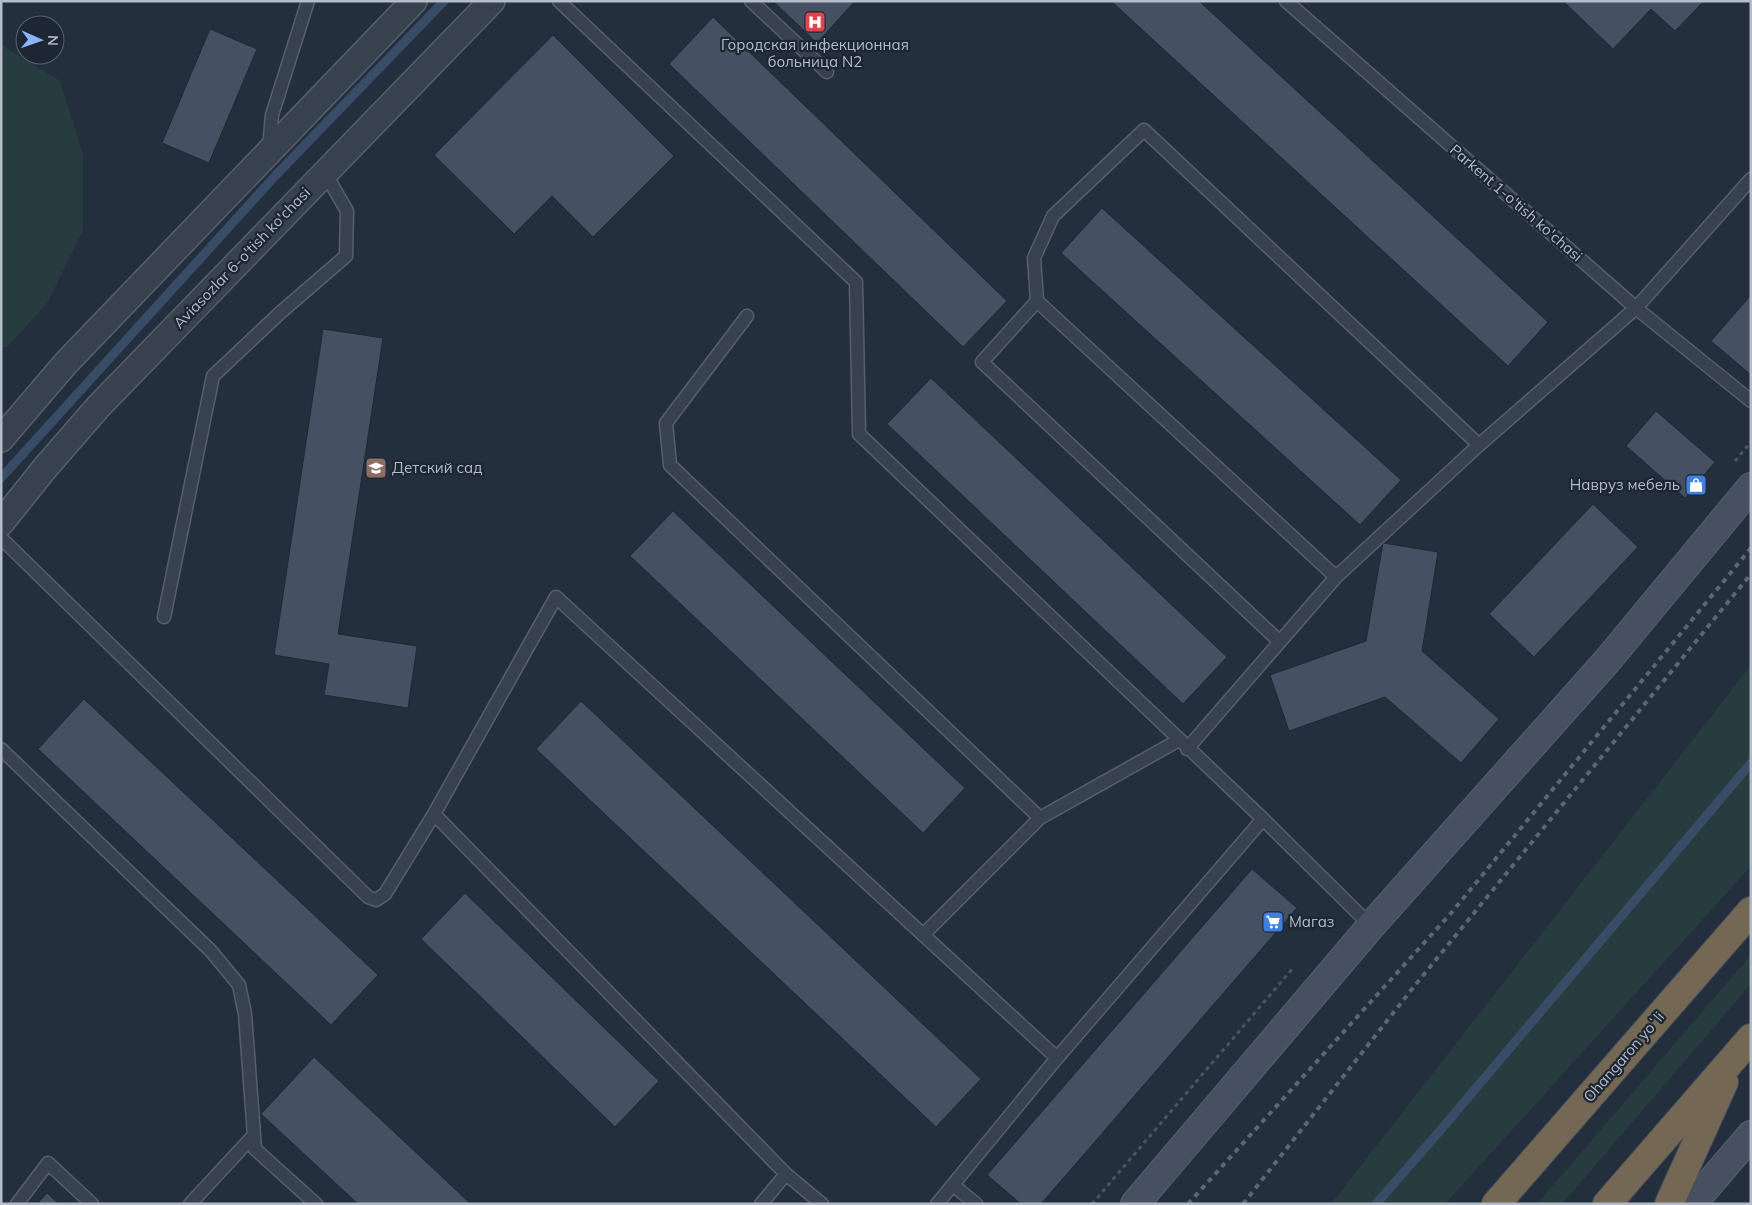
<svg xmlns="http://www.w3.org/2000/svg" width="1752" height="1205" viewBox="0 0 1752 1205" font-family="Mulish,sans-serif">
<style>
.green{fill:#263c3f}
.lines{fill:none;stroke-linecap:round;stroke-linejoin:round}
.stream{stroke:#394c67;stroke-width:9}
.building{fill:#455162;stroke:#1f2835}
.lane-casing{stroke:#565f6c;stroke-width:15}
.street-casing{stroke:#565f6c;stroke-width:28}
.secondary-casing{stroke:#565f6c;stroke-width:30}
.highway-casing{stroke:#434c59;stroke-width:30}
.path{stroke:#44595c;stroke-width:3;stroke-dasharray:4 4;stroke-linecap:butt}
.lane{stroke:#38414e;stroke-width:12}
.street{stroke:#38414e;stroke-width:25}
.secondary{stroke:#465061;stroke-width:28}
.highway{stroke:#746855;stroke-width:28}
.rail{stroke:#5a6575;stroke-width:4;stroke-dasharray:5 5;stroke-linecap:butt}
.labels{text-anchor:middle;stroke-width:4.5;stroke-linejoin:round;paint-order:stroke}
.poi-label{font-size:15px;fill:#b4bcc9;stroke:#1d2633;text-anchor:start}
.street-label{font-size:15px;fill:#b4bcc9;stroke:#1d2633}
</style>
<rect width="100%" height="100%" fill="#242f3e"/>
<!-- green -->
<path class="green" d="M1,45L60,81L83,154V230L48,302L7,347H1Z
M1751,665V866L1445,1204H1331Z
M1751,955V984L1562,1204H1537Z"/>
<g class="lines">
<!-- stream -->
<path class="stream" d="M1,478L276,175L444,1
M1376,1204L1438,1133L1751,763"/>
</g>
<!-- building -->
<path class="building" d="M773,1H855L817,43Z
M1111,1H1199L1548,322L1508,366Z
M1563,1H1704L1675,31L1651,9L1613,49Z
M713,17L1007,301L963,347L669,64Z
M210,29L257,49L209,163L162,143Z
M553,35L674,156L593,237L552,196L514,234L434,155Z
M1102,208L1401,480L1360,525L1061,253Z
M1751,295V375L1711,341Z
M323,329L383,338L338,634L417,646L408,708L324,695L329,664L274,655Z
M931,378L1227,657L1183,704L887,424Z
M1656,411L1715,462L1685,498L1626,446Z
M1593,504L1638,547L1534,657L1489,614Z
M673,511L965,788L923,833L630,556Z
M1383,543L1438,552L1422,651L1499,719L1461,763L1385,697L1289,731L1270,675L1366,641Z
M84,699L378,975L331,1025L38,749Z
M581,701L981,1079L936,1127L536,749Z
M1252,869L1297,908L1041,1204H1021L987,1175Z
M465,893L659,1081L615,1127L421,939Z
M314,1057L471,1204H358L261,1114Z
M47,1193L59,1204H37Z"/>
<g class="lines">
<!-- lane casing -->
<g class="lane-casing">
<path id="lane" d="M559,1L856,282L859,434L1263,819L1371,926
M751,1L827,72
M1286,1L1636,308L1751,401
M269,148L272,115L308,1
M1037,301L1034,258L1053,216L1144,130L1479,445L1636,308L1751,179
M747,316L666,423L670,465L1040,818
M1,538L368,897L376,900L385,894L434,814L786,1174
M164,617L213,376L281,312L346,256L347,211L325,173
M1279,641L982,362L1037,301L1336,577
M1,749L211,951L239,985L245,1014L255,1149L316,1204
M1187,749L1336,577L1479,445
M434,814L556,597L1057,1058L937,1204
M923,935L1040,818L1179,740
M1057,1058L1263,819
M953,1185L976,1204
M17,1204L48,1163L92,1204
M190,1204L254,1135
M761,1204L786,1174L822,1204"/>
</g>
<!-- street casing -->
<g class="street-casing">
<path id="street" d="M1,439L66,363L414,1
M1,523L45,468L98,407L492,1"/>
</g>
<!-- secondary casing -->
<g class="secondary-casing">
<path id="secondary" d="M1135,1204L1371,926L1607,661L1751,487
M1692,1204L1751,1135"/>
</g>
<!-- highway casing -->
<g class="highway-casing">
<path id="highway" d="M1496,1204L1751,911
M1607,1204L1751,1038
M1669,1204L1724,1082"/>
</g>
<!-- path -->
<path class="path" d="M1735,461L1751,442
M1092,1204L1293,968"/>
<!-- lane -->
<use href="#lane" class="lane"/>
<!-- street -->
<use href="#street" class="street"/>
<!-- secondary -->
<use href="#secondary" class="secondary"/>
<!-- highway -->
<use href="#highway" class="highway"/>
<!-- rail -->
<path class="rail" d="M1188,1204L1452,912L1751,548
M1243,1204L1416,984L1751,574"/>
</g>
<!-- icons -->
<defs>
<g id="hospital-square" transform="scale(1.125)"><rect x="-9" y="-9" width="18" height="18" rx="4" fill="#e0444e" stroke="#1d2633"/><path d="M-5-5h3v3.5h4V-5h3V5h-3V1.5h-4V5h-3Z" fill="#fff"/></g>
<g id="school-square" transform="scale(1.125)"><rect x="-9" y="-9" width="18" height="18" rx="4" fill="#8d6e63" stroke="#1d2633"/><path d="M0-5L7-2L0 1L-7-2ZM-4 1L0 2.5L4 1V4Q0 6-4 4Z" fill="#fff"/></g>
<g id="shop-square" transform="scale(1.125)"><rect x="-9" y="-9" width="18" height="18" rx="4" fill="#3f7fe0" stroke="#1d2633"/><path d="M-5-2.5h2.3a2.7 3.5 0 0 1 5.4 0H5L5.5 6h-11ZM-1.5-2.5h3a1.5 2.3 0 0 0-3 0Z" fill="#fff"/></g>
<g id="supermarket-square" transform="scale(1.125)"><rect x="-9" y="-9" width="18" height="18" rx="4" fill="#3f7fe0" stroke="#1d2633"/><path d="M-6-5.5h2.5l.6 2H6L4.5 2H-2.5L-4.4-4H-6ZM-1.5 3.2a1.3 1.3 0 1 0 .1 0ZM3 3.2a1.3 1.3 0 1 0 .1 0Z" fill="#fff"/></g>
</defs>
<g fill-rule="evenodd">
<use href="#hospital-square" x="815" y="22"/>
<use href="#school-square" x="376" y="468"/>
<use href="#shop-square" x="1696" y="485"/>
<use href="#supermarket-square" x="1273" y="922"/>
</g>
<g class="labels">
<!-- poi labels -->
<g class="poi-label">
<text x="815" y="50" text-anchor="middle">Городская инфекционная<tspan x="815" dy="17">больница N2</tspan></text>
<text x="392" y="473">Детский сад</text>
<text x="1680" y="490" text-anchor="end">Навруз мебель</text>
<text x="1289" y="927">Магаз</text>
</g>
<!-- street labels -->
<g class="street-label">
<text transform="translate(1516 203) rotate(41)" y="5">Parkent 1-o'tish ko'chasi</text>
<text transform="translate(242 258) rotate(-46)" y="5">Aviasozlar 6-o'tish ko'chasi</text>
<text transform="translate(1624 1057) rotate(-49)" y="5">Ohangaron yoʻli</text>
</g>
</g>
<!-- border -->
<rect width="1752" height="1205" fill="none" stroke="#b4bcc9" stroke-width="5"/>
<!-- north arrow -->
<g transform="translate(40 40) rotate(92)"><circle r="24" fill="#1d2633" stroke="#59626f"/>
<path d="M0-4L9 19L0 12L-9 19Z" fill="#8ab4f8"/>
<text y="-8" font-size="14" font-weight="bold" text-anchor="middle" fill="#b4bcc9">N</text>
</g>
</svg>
